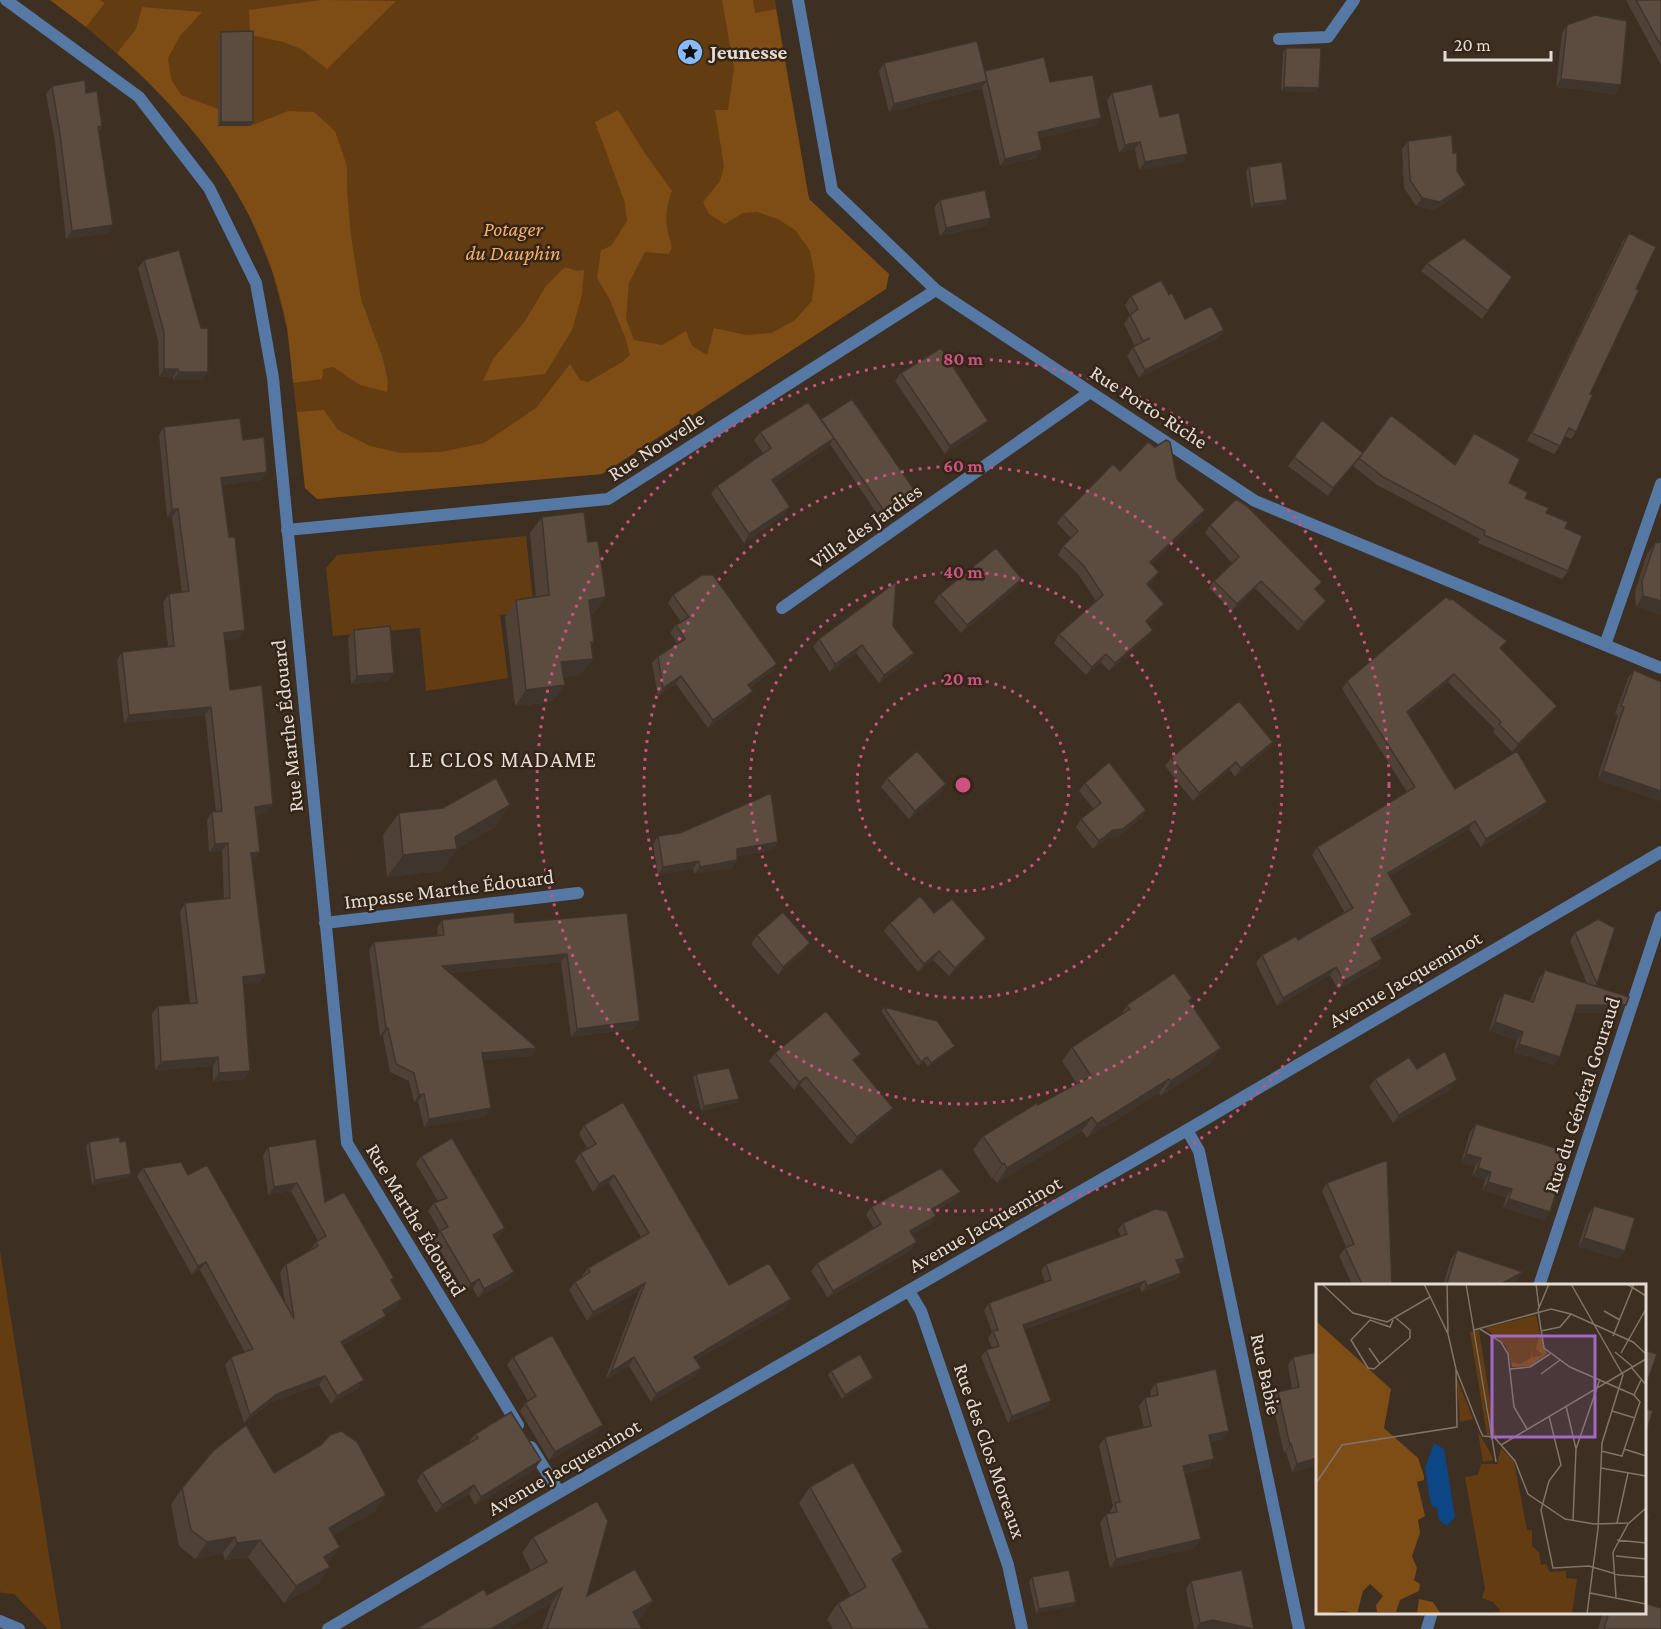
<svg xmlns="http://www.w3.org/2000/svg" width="1661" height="1629" viewBox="0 0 1661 1629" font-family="'Crimson Pro',serif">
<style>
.green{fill:#643c11}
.forest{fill:#7e4c15}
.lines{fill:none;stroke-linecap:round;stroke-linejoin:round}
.lane{stroke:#5578a5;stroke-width:12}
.street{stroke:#5578a5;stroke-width:12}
.wall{fill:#4f4136}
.shaded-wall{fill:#40352c}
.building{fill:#5c4c3f;stroke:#40352c;stroke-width:1.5}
.ring{fill:none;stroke:#cc527f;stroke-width:3;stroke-dasharray:3 6}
.labels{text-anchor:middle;stroke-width:5;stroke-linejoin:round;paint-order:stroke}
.poi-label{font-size:21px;font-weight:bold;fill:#e5dbd3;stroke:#332518;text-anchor:start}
.park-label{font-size:21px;font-style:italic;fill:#f5ae6a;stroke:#332518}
.street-label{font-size:21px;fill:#e5dbd3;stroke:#332518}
.neighbourhood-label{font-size:22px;letter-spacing:1.5px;fill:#e5dbd3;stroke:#332518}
.inset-road{fill:none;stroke:#807469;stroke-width:1.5}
.view{fill:#a069c6;fill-opacity:0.15;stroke:#a069c6;stroke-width:3}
.inset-edge{fill:none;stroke:#e5dbd3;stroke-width:3}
.centre{fill:#cc527f;stroke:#332518;stroke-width:3}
.ring-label{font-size:18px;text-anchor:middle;font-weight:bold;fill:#cc527f;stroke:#332518;stroke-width:5;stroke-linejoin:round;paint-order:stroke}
</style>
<rect width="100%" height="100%" fill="#3d2f22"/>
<!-- green -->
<path class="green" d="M50,0H775L809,199L889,274L886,289L602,474L317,499L305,488L287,328L272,271L245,204L220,164L182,118L148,81L86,27Z
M526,536L534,610L500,615L508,678L426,691L420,628L333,636L326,568L337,555Z
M0,1251L61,1629H48L14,1594L1,1593L0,1590Z"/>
<!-- forest -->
<path class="forest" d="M50,0H100L105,3L86,27Z
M321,0L396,1L327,69L301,49L283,42L250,35L249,10Z
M722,0H753L755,13L776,9L809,199L889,274L886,289L602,474L317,499L305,488L297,412L324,410L338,430L370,446L401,453L441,452L484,443L536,408L570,364L580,380L588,382L622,362L630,355L626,340L610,300L597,278L601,250L611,246L627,221L625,203L595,122L618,110L644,152L672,191C664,213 665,225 672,247L669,254L645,252L629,283L626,319L634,340L662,345L686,331L692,346L707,355L714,328L746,335L771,333L794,321L812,301L815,276L810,251L796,231L778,219L757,212L743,213L725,224L709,214L703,202L720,181L724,166L715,110H728L734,69Z
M142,7L202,12L180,36L168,58L171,79L181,95L218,109L250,126L288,111L314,112L335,131L347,166V190L351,236L361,299L383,359L388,381L387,392L360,385L333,367L323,369L322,379L293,383C291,365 290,346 287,328C265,211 203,131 117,53L136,29Z
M565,267L577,271L584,270L582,295L572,330L545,374L483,381L493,359L525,321L546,286Z"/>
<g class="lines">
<!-- lane -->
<path class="lane" d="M1279,39L1328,37L1354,0
M1605,645L1661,484"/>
<!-- street -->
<path class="street" d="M6,0L139,97L209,188L256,283L273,378L347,1143L518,1425
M798,0L832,190L936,290L1255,501L1661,668
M287,530L608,499L936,290
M782,608L1090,392
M325,923L578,893
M1187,1130L1199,1151L1299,1629
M1539,1286L1661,917
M909,1291L921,1311L1008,1565L1022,1629
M531,1447L559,1492
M0,1621L19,1629
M328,1629L532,1508L1187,1130L1661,852
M1427,1629L1432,1612"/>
</g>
<!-- wall -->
<path class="wall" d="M1626,0H1661V65Z
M1567,25L1615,94L1556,87L1562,33Z
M221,32L253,122L250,126H218V36Z
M1286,48L1316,92L1281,91L1283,52Z
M884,63L985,71L1050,82L1096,125L1039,138L1037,158L1000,166L982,88L889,112L879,71Z
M52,86L86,93L102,126L99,131L113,225L107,233L66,239L55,142L46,94Z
M1112,93L1160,117L1183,162L1139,170L1135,149L1119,153L1107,101Z
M1408,141L1453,153L1457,171L1461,193L1434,210L1416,206L1404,188L1402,149Z
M1249,167L1287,200L1284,204L1251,208L1246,171Z
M940,200L991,218L985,226L940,236L934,208Z
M1629,233L1636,289L1590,394L1576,432L1571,439L1565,436L1560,446L1554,454L1527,441L1623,241Z
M144,260L208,372L202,380H173V377H159L158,340L138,268Z
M1427,263L1512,277L1482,319L1421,271Z
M1169,295L1185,319L1224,330L1218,338L1139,378L1127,356L1133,347L1135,346L1124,324L1130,315L1125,305L1131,296Z
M901,373L982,429L945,454L895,381Z
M821,420L913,500L882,521L830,444L828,447L774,483L790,507L784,515L744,543L711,494L717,486L763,453L754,440L760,432Z
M1322,420L1363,453L1454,465L1474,433L1509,483L1525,498L1565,528L1568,571L1562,579L1478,543L1480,539L1377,485L1353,466L1355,463L1328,496L1288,466Z
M164,427L243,440L261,480L222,485L229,537L245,630L239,639L225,640L230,690L273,804L267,812L255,814L260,852L254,861H251L266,974L260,982L244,984L245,1079L213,1082V1066L155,1070L152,1014L158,1006L190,1004L180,912L185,903L224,899L222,851L209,852L207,820L212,812H216L205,715L124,723L117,660L122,652L168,647L163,602L169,594L182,592L172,517H167L159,435Z
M1120,471L1177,479L1205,510L1200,519L1151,564L1154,581L1148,586L1158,613L1147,623L1153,630L1147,638L1109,671L1101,662L1086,675L1054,643L1059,634L1096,601L1078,574L1058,555L1063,546L1071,538L1057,523L1063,515Z
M542,517L588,542L606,597L594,613L591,614L594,642L591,646L593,659L581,675L563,677L553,702L515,706L505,617L516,600L536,597L530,533Z
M1210,525L1316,590L1326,601L1321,608L1298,631L1255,588L1232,611L1209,588L1214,581L1232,563L1205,533Z
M1661,542V615L1636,607L1635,592L1647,554L1655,543Z
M1016,588L961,633L934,602L940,594Z
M673,595L777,664L771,672L750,688L747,699L708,728L676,684L658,696L652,663L658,656L677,643L670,633L676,625L681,622L668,603Z
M893,626L914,653L909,661L879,683L856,653L830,672L813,647L819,639Z
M354,630L394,673L388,681L351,684L348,638Z
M1501,649L1551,714L1512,752L1493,732L1495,729L1448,682L1409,714L1455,789L1541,810L1481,847L1469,829L1390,876L1407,923L1373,942L1382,959L1377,967L1338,989L1330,975L1277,1006L1256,963L1262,955L1298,940L1345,913L1312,855L1317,847L1407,792L1342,689L1347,681Z
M1634,670L1660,801L1597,779L1618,715L1615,714L1628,678Z
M1273,742L1267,750L1235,777L1230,770L1193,801L1165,766L1171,758Z
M887,778L946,784L940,793L909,819L881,787Z
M1085,783L1146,810L1141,818L1117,838H1107L1093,849L1076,827L1081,819L1094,809L1079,791Z
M510,805L495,827L457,849L442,871L387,877L383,835L399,813Z
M658,836L773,850L737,856V860L732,868L694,874L693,868L658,875L653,844Z
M627,913L640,1021L634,1029L571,1037L561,962L449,973L532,1056L483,1060L486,1116L424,1127L418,1101L414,1102L409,1081L390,1072L383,1036H380L369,950L374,942L438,936L437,928L442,920L515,923Z
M934,913L986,938L980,946L949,976L933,960L918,972L884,931L890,923Z
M1575,932L1597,984L1595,986L1620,1013H1574L1554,1065L1514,1052L1517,1040L1489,1031L1498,1002L1504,993L1530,1001L1539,978L1545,970L1587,984L1570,941Z
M757,935L804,951L778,975L751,944Z
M1192,998L1189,1002L1211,1063L1161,1096L1159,1093L1087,1138L1082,1131L997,1183L993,1178L992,1179L973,1150L983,1136L1077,1084L1062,1061L1072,1047L1121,1015L1127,1005Z
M884,1007L952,1050L928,1067L924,1061L918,1066L881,1011Z
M775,1053L855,1062L887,1116L851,1145L800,1085L794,1090L769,1061Z
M1417,1069L1451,1089L1393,1123L1369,1087L1375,1079Z
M696,1074L739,1099L736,1103L701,1111L693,1078Z
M1476,1124L1550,1212L1544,1220L1503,1208L1506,1197L1482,1190L1485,1180L1472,1176L1475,1166L1461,1163L1470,1132Z
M584,1125L729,1285L791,1299L786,1308L696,1360V1376L651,1402L629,1366L605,1380L639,1291L587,1321L569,1290L575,1282L582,1277V1276L588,1268L641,1237L609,1183L593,1192L575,1161L580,1153L588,1149L579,1134Z
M89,1142H120L131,1174L128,1178L92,1185L86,1146Z
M268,1147L325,1202L392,1282L397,1307L385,1314L386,1316L380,1324L343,1345L358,1388L331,1404L319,1385L271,1402L244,1423L225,1365L231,1357L245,1352L200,1270L192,1275L137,1176L143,1168L188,1175L285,1302L280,1272L286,1264L310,1250L316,1242L318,1241L291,1191L268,1195L263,1156Z
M421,1156L505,1228L499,1236L495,1239L509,1280L478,1298L473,1288L465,1292L434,1240L440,1231L428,1211L434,1203L438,1201L416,1164Z
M1327,1183L1392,1286H1353L1339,1256L1346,1247L1322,1191Z
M955,1199L934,1212L931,1224L912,1234L911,1250L828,1298L811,1271L817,1263L874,1228L866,1215L871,1207Z
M1594,1206L1625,1251L1619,1259L1578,1247L1588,1215Z
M1123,1223L1180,1265H1178L1181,1273L1177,1279L1142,1292L1140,1287L1025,1329L1051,1401L1047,1407L1008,1423L981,1357L986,1350L992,1348L988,1338L992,1332L984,1310L989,1303L1045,1282L1041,1271L1046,1264L1121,1236L1118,1230Z
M1457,1250L1517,1280L1507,1286H1443L1451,1259Z
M1317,1352V1478L1314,1466L1292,1472L1286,1452L1284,1453L1272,1400L1278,1392L1292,1389L1288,1365L1293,1357Z
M513,1357L597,1433L549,1460L520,1411L525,1403L528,1401L507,1365Z
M831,1371L873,1378L870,1382L842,1399L828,1375Z
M1156,1383L1223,1439L1211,1442L1214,1459L1208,1468L1185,1473L1195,1548L1110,1568L1100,1523L1106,1514L1110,1513V1511L1113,1506L1099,1446L1105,1437L1144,1428L1139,1406L1145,1398L1151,1396L1150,1391Z
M475,1434L541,1460L535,1469L475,1505L469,1494L436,1513L417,1481L422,1472L470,1443L469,1442Z
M274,1473L386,1495L374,1512L333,1535L328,1564L318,1584L284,1603L248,1557L225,1560L223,1553L195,1559L179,1546L171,1505L182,1488Z
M810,1487L903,1552L894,1564L930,1629H833L827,1619L838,1603L851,1596L799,1503Z
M533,1537L587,1596L642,1617L637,1620L642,1629H542L551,1604L487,1595L531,1570L522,1553Z
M1032,1577L1073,1606L1036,1613L1029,1582Z
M1191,1581L1208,1628L1194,1629L1186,1589Z
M1603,1612H1644L1661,1629H1598Z"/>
<!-- shaded-wall -->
<path class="shaded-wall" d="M1561,79L1621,85L1615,94L1556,87Z
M987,81L981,88L889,112L894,104Z
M1284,87L1319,88L1316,92L1281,91Z
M1101,118L1096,125L1033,139L1038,132Z
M221,122H253L250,126H218Z
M1140,142L1135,149L1119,153L1125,145Z
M1042,150L1037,158L1000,166L1005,159Z
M1188,154L1183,162L1139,170L1145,162Z
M1466,185L1461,193L1434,210L1416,206L1422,198Z
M1287,200L1284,204L1251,208L1254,204Z
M991,218L985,226L940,236L946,228Z
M113,225L107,233L66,239L72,231Z
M1224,330L1218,338L1139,378L1145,370Z
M164,369H178L173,377H159Z
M179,372H208L202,380H173Z
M988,421L982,429L945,454L950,446Z
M834,438L828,447L766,489L772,480Z
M1363,453L1355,463L1328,496L1333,488Z
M267,472L261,480L215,486L221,478Z
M917,494L913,500L882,521L887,515Z
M790,507L784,515L744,543L749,534Z
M172,509H178L172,517H167Z
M1205,510L1200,519L1144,570L1150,562Z
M1159,572L1154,581L1141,592L1147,584Z
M1022,579L1016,588L961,633L967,625Z
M1261,581L1255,588L1232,611L1237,604Z
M1643,596L1661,601V615L1636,607Z
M606,597L594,613L577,617L589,600Z
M1326,601L1321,608L1298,631L1304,623Z
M1164,604L1158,613L1140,630L1146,621Z
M245,630L239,639L218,641L224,633Z
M1153,630L1147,638L1109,671L1115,663Z
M862,645L856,653L830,672L835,664Z
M914,653L909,661L879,683L884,675Z
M1106,654L1101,662L1086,675L1092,667Z
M593,659L581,675L550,678L561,662Z
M777,664L771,672L743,693L748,685Z
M394,673L388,681L351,684L357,676Z
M1454,674L1448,682L1402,720L1407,712Z
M681,676L676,684L658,696L663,688Z
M565,685L553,702L515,706L526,690Z
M753,691L747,699L708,728L713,720Z
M1557,706L1551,714L1512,752L1518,744Z
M211,707L205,715L124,723L129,715Z
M1273,742L1267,750L1235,777L1241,768Z
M1236,762L1230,770L1193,801L1199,793Z
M1603,771L1661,791V800L1660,801L1597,779Z
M946,784L940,793L909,819L915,811Z
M1547,802L1541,810L1481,847L1486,839Z
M273,804L267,812L249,815L255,807Z
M510,805L495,827L457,849L442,871L387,877L403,855L455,837Z
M1146,810L1141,818L1117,838H1107L1093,849L1099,841L1113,830Z
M1475,821L1469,829L1382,881L1388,873Z
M778,842L773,850L732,857L737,849Z
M228,843L222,851L209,852L215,844Z
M260,852L254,861L245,862L251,853Z
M737,860L732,868L694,874L700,867Z
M699,861L693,868L658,875L663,867Z
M1412,915L1407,923L1365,947L1371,939Z
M986,938L980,946L949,976L955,968Z
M810,943L804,951L778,975L783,967Z
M939,951L933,960L918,972L924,964Z
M567,954L561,962L436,974L442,966Z
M1382,959L1377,967L1338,989L1344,981Z
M1336,967L1330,975L1277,1006L1283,998Z
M266,974L260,982L237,985L243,977Z
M1577,1005H1626L1620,1013H1571Z
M640,1021L634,1029L571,1037L577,1029Z
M1495,1022L1523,1032L1517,1040L1489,1031Z
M386,1028H388L383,1036H380Z
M1519,1044L1560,1057L1554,1065L1514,1052Z
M955,1046L952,1050L928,1067L931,1063Z
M537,1048L532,1056L477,1061L482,1053Z
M1221,1048L1211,1063L1161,1096L1171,1081Z
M218,1057L213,1066L155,1070L161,1062Z
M250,1071L245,1079L213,1082L219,1073Z
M806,1077L800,1085L794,1090L799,1082Z
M1169,1079L1159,1093L1087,1138L1097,1124Z
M1457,1080L1451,1089L1393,1123L1399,1115Z
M424,1094L418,1101L414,1102L419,1095Z
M739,1099L736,1103L701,1111L704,1106Z
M491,1108L486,1116L424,1127L429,1119Z
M893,1108L887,1116L851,1145L857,1137Z
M1092,1117L1082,1131L997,1183L1007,1168Z
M1466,1154L1481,1158L1475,1166L1461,1163Z
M1004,1163L993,1178L992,1179L1002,1164Z
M1478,1168L1491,1172L1485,1180L1472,1176Z
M131,1174L128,1178L92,1185L95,1180Z
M614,1175L609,1183L593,1192L599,1184Z
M1488,1182L1512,1189L1506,1197L1482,1190Z
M297,1183L291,1191L268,1195L274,1187Z
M961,1192L955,1199L926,1216L932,1209Z
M1509,1199L1550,1212L1544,1220L1503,1208Z
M936,1216L931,1224L905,1238L910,1231Z
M505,1228L499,1236L487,1243L493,1235Z
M1584,1238L1625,1251L1619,1259L1578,1247Z
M917,1242L911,1250L828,1298L833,1291Z
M1185,1258L1180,1265L1171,1266L1176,1260Z
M206,1262L200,1270L192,1275L198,1266Z
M514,1272L509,1280L478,1298L484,1289Z
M1523,1272L1517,1280L1507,1286H1497Z
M1181,1273L1177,1279L1142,1292L1147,1286Z
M479,1279L473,1288L465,1292L471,1284Z
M1145,1281L1140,1287L1018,1331L1023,1325Z
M645,1283L639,1291L587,1321L593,1312Z
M402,1299L397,1307L377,1318L383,1310Z
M791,1299L786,1308L688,1365L694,1357Z
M386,1316L380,1324L335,1350L341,1342Z
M634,1357L629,1366L605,1380L611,1372Z
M701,1368L696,1376L651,1402L656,1394Z
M325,1376L319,1385L271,1402L244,1423L250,1415L277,1394Z
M873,1378L870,1382L842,1399L845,1395Z
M364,1380L358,1388L331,1404L337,1396Z
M1051,1401L1047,1407L1008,1423L1012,1416Z
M603,1425L597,1433L549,1460L555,1452Z
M1229,1431L1223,1439L1204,1443L1209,1435Z
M1291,1444L1286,1452L1284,1453L1290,1445Z
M1317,1458V1461L1314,1466L1292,1472L1297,1464Z
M1214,1459L1208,1468L1177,1474L1183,1466Z
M541,1460L535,1469L475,1505L481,1497Z
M474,1485L469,1494L436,1513L442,1505Z
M386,1495L374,1512L317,1545L329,1528Z
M235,1537L223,1553L195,1559L207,1542Z
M1201,1539L1195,1548L1110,1568L1116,1559Z
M260,1540L248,1557L225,1560L237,1543Z
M340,1547L328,1564L324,1557Z
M903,1552L892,1568V1559Z
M330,1567L318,1584L284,1603L296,1586Z
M562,1588L551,1604L508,1629H491Z
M653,1601L642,1617L621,1628L633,1612Z
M1076,1602L1073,1606L1036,1613L1039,1609Z
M1213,1620L1252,1629H1196L1200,1623Z"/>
<!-- building -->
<path class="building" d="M1636,0H1661V46Z
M1595,15L1627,21L1621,85L1561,79L1567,25Z
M253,31V122H221V32Z
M977,41L987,81L894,104L884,63Z
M1286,48H1321L1319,88L1284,87Z
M1044,57L1050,82L1093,75L1101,118L1038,132L1042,150L1005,159L985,71Z
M85,80L86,93L97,91L102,126L98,127L113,225L72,231L60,134L52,86Z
M1152,84L1160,117L1179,113L1188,154L1145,162L1140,142L1125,145L1112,93Z
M1452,135L1453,153H1457V171L1466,185L1440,202L1422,198L1410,180L1408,141Z
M1282,162L1287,200L1254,204L1249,167Z
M985,190L991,218L946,228L940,200Z
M1629,233L1656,247L1636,289L1639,290L1590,394H1593L1576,432L1569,428L1560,446L1532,433Z
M1464,238L1512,277L1488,311L1427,263Z
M179,250L201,328H208V372H179L178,369H164V332L144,260Z
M1161,280L1169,295L1172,293L1185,319L1211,306L1224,330L1145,370L1133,347L1150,338L1143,341L1130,315L1138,309L1131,296Z
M941,348L988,421L950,446L901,373Z
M852,399L917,494L887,515L821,419Z
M808,402L834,438L772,480L790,507L749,534L717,486L771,448L760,432Z
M1391,415L1455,465L1474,433L1520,459L1509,483L1528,492L1525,498L1549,508L1546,513L1568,522L1565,528L1582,536L1568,571L1484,535L1485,531L1383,477L1359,458L1363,453L1333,488L1294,457L1322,420L1363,453Z
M240,418L243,440L264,437L267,472L221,478L229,537H235L245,630L224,633L230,690L262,685L273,804L255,807L260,852L251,853L266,974L243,977L250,1071L219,1073L218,1057L161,1062L158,1006L197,1003L185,903L230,898L228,843L215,844L212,812L222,811L211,707L129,715L122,652L174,646L169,594L189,591L178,509H172L164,427Z
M1166,440L1170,442L1177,479L1205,510L1150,562L1159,572L1147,584L1164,604L1146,621L1153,630L1115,663L1106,654L1092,667L1059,634L1103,595L1084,566L1063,546L1078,531L1063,515L1113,464L1120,471L1148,442L1155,447Z
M1236,499L1247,506L1322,582L1315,589L1326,601L1304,623L1261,581L1237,604L1214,581L1239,557L1210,525Z
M584,512L588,542L598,541L606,597L589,600L594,642H591L593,659L561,662L565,685L526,690L516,600L549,595L542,517Z
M1661,542V601L1643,596L1642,581L1655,543Z
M996,548L1022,579L967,625L940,594Z
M702,575H713L777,664L748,685L753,691L713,720L681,676L663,688L658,656L685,639L676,625L689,617L673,595Z
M896,582L893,626L914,653L884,675L862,645L835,664L819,639Z
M1446,597L1450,600L1452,599L1507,641L1500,648L1557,706L1518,744L1499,724L1501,722L1454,674L1407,712L1455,789L1517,751L1547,802L1486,839L1475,821L1388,873L1412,915L1371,939L1382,959L1344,981L1336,967L1283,998L1262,955L1296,936L1298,940L1353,908L1317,847L1415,787L1347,681Z
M390,626L394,673L357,676L354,630Z
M1634,670L1661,682V791L1603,771L1624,707L1621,706Z
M1239,701L1273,742L1241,768L1236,762L1199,793L1171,758Z
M917,751L946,784L915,811L887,778Z
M1109,762L1146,810L1123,829L1113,830L1099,841L1081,819L1101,803L1085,783Z
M496,778L510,805L455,837L457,849L403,855L399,813L443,808Z
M771,793L778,842L737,849V860L700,867L699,861L663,867L658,836L680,833Z
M920,896L934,913L952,899L986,938L955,968L939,951L924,964L890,923Z
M514,912L515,923L627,913L640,1021L577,1029L567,954L442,966L537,1048L482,1053L491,1108L429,1119L424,1094L419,1095L414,1073L396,1064L388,1028H386L374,942L444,935L442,920Z
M783,912L810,943L783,967L757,935Z
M1598,919L1615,928L1597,984L1575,932Z
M1545,970L1629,997L1626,1005H1577L1560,1057L1519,1044L1523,1032L1495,1022L1504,993L1533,1002Z
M1174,973L1192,998L1189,1001L1221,1048L1171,1081L1169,1079L1097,1124L1092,1117L1007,1168L1004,1163L1002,1164L983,1136L1037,1103L1038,1105L1091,1076L1072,1047L1130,1009L1127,1005Z
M884,1007L937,1021L955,1046L931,1063L927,1057L921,1062Z
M826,1011L861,1054L853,1060L893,1108L857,1137L806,1077L799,1082L775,1053Z
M1445,1051L1457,1080L1399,1115L1375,1079L1409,1057L1417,1069Z
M729,1068L739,1099L704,1106L696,1074Z
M623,1102L729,1285L769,1263L791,1299L694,1357L701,1368L656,1394L634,1357L611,1372L645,1283L593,1312L575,1282L590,1272L588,1268L649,1233L614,1175L599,1184L580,1153L596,1144L584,1125Z
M1476,1124L1569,1152L1550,1212L1509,1199L1512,1189L1488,1182L1491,1172L1478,1168L1481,1158L1466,1154Z
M120,1137V1142L126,1141L131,1174L95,1180L89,1142Z
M452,1138L505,1228L493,1235L514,1272L484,1289L479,1279L471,1284L440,1231L448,1227L434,1203L447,1198L421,1156Z
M316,1139L325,1202L344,1192L394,1278L391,1280L402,1299L383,1310L386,1316L341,1342L364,1380L337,1396L325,1376L277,1394L250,1415L231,1357L253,1349L206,1262L198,1266L143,1168L181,1162L188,1175L207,1165L294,1319L286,1264L318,1246L316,1242L326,1236L297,1183L274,1187L268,1147Z
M1387,1160L1392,1286H1363L1345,1248L1354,1244L1327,1183Z
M941,1168L961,1192L932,1209L936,1216L910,1231L917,1242L833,1291L817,1263L881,1224L871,1207Z
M1594,1206L1635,1218L1625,1251L1584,1238Z
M1155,1209L1167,1211L1185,1258L1176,1260L1181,1273L1147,1286L1145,1281L1023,1325L1051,1401L1012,1416L986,1350L999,1346L993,1331L998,1330L989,1303L1051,1280L1046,1264L1127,1234L1123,1223Z
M1457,1250L1523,1272L1497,1286H1446Z
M552,1335L603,1425L555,1452L525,1403L536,1396L513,1357Z
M1644,1350L1657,1354L1644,1391Z
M1317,1352V1458L1297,1464L1291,1444L1290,1445L1278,1392L1299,1387L1293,1357Z
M860,1354L873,1378L845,1395L831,1371Z
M1216,1369L1229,1431L1209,1435L1214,1459L1183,1466L1201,1539L1116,1559L1106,1514L1117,1512L1115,1503L1120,1502L1105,1437L1151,1426L1145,1398L1158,1395L1156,1383Z
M1644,1408L1653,1411L1645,1436H1644Z
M511,1412L541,1460L481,1497L474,1485L442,1505L422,1472L478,1438L475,1434Z
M246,1425L274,1473L321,1445L330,1435L341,1431L357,1442L386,1495L329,1528L340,1547L324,1557L330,1567L296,1586L260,1540L237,1543L235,1537L207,1542L191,1530L182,1488L213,1451Z
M853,1462L903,1552L892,1559L930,1629H853L838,1603L866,1587L810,1487Z
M597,1501L608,1521L587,1596L635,1569L653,1601L633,1612L642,1629H547L562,1588L491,1629H416L484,1589L487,1595L547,1562L533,1537Z
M1644,1514L1649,1515L1644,1527Z
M1069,1570L1076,1602L1039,1609L1032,1577Z
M1242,1570L1254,1629L1213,1620L1200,1623L1191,1581Z
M1644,1603L1661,1608V1629H1604L1609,1612H1644Z"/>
<!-- distance rings -->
<g class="ring">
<circle cx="963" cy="785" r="106"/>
<circle cx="963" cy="785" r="213"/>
<circle cx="963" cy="785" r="319"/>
<circle cx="963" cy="785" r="426"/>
</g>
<!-- icons -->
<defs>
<g id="sight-disc" transform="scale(1.35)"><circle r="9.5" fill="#88bbfc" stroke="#332518"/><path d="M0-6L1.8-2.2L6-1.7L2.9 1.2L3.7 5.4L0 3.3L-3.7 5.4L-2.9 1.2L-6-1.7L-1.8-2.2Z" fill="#111"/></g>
</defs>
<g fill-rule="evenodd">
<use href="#sight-disc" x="690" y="52"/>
</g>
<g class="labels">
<!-- poi labels -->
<g class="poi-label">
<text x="710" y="59">Jeunesse</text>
</g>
<!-- park labels -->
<g class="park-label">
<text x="513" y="236">Potager<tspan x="513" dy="24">du Dauphin</tspan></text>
</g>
<!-- street labels -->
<g class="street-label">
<text transform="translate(1149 407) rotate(33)" y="7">Rue Porto-Riche</text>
<text transform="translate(656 446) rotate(-33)" y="7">Rue Nouvelle</text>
<text transform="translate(866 526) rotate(-35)" y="7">Villa des Jardies</text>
<text transform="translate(287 726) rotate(-96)" y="7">Rue Marthe Édouard</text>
<text transform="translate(449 889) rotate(-7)" y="7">Impasse Marthe Édouard</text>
<text transform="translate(1405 979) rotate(-30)" y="7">Avenue Jacqueminot</text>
<text transform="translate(1582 1095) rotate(-72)" y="7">Rue du Général Gouraud</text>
<text transform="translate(416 1220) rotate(59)" y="7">Rue Marthe Édouard</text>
<text transform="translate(985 1224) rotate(-30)" y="7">Avenue Jacqueminot</text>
<text transform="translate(1266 1374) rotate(78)" y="7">Rue Babie</text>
<text transform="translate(990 1451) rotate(71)" y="7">Rue des Clos Moreaux</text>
<text transform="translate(564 1467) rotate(-30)" y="7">Avenue Jacqueminot</text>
</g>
<!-- neighbourhood labels -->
<g class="neighbourhood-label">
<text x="503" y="767">LE CLOS MADAME</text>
</g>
</g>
<!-- overview -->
<g transform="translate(1316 1284)">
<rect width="330" height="330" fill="#3d2f22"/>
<path d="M220,31L227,64L232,69L214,82L196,83L190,62L170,44ZM163,46L180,154L176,151L159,47ZM158,47L174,151H171L154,48ZM140,92L157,135L144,138L143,122ZM162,148L173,166L177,176L167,178ZM185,164L198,177L211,246H216V262L223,268L225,281L230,280L234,288L250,287V294L261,295L256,330H172L185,327L177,318L166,314L169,304L149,193L162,191L165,180H181Z" fill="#643c11"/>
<path d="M0,37L75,105L68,144L102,174L108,192V196L101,198L109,232L102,236L104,249L96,272L101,284L98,296L104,300L103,307L84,316L80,328H61L60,321L67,312L54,300L47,307L41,330L28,327L0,330ZM224,50L231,70L214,82L196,83L195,78L204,80L215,74V59L216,73L227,71L220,65ZM103,315L117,318L125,330H101Z" fill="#7e4c15"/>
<path d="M118,159L128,165L139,233L131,242L123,236L121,224L115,221L109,184Z" fill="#0d4684"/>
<path class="inset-road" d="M6,0L37,29L71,38L114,13M108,0L132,50L140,85L164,146L167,152L178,153L199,177L212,210L249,235L278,240L313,239L330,224M131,0L132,50M150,0L180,178M220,0L223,24M233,0L222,26L228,64L254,83L318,111L325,96M255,0L307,91L286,159L282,245L271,330M311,0L330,12M288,27L304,36M77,36L74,43L54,36L35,56L52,84L58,85L94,54V46L80,34M164,45L185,58L192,70L198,123L211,145M158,46L235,25L255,30L317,58L330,70M225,47L244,43L255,30M297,52L318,0M53,64L64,80M299,68L317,83M305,69L330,25M316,84L330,101M194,85L214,83L234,70M225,90L244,76M250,122L260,165M296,127L319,134M233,132L245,181L233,197L225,226L237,284L273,282L303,291L330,293M185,161L330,75M308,165L330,172M285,167L306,172L324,118L318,111M285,184L330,192M0,199L26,161L141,143L140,85M257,237L260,165L284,95M301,239L312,189M301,256L330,259M297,268L300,313M297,268L312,240M300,272L330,275M274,309L330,320"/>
<path class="view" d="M176,52H279V153H176Z"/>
<rect width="330" height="330" class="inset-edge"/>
</g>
<circle cx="963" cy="785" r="9" class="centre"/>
<g class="ring-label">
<text x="963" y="365">80 m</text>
<text x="963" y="472">60 m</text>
<text x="963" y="578">40 m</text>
<text x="963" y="685">20 m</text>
</g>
<!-- scale -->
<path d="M1445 51v9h106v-9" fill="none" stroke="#e5dbd3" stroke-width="3"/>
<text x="1454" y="51" font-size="18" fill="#e5dbd3" stroke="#332518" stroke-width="4.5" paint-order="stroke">20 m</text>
</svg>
